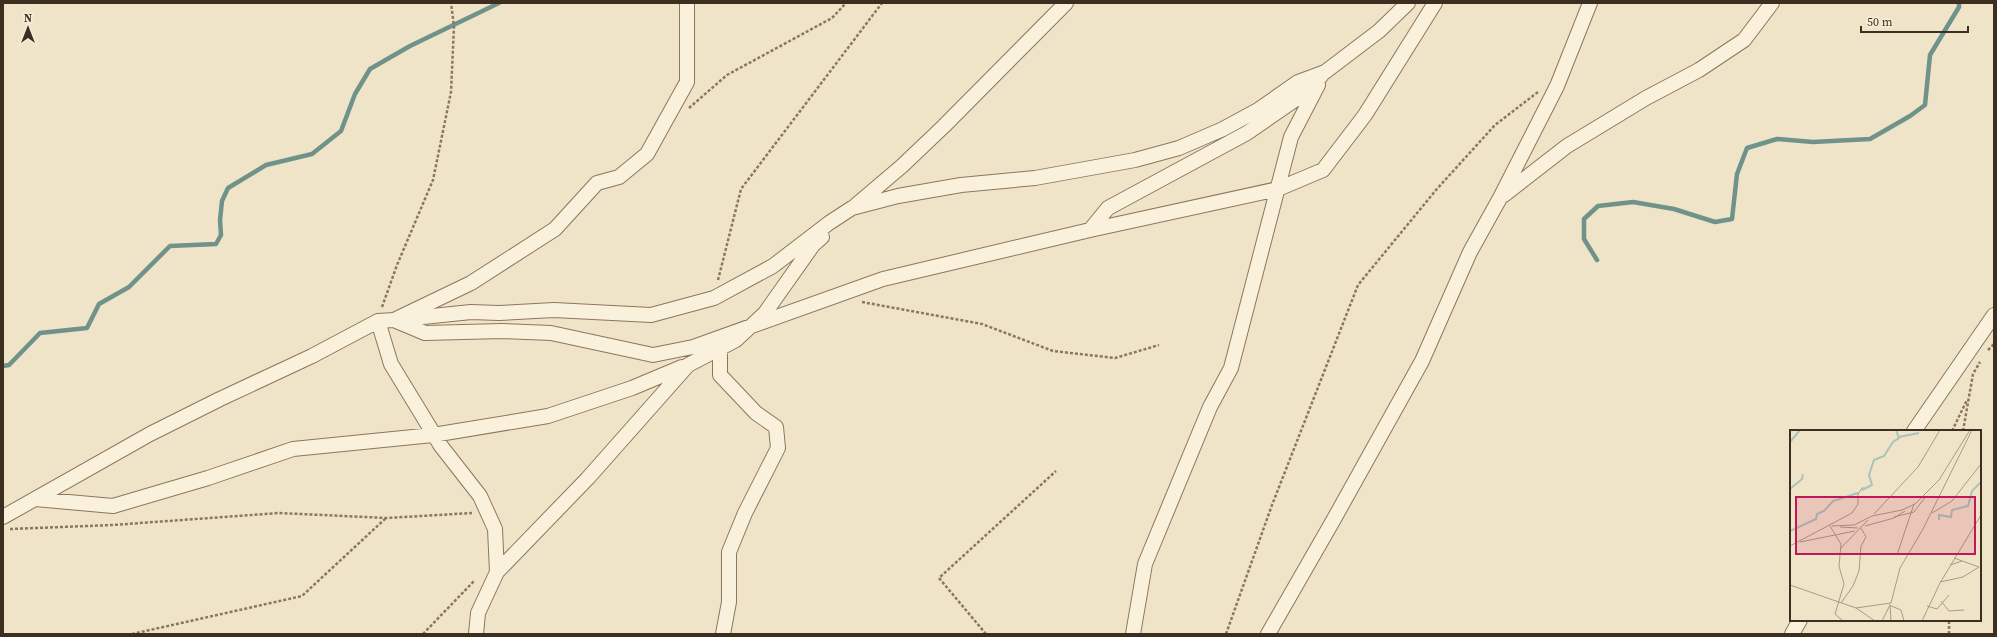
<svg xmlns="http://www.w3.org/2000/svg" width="1997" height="637" viewBox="0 0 1997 637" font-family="'Source Serif 4',serif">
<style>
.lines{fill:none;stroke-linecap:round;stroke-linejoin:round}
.stream{stroke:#6f938a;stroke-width:4.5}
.minor-casing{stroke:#8d765c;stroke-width:16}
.path{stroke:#8d765c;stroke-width:2.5;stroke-dasharray:3 2;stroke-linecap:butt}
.minor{stroke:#faf1dc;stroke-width:14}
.inset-river{fill:none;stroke:#a9c4bc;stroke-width:2}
.inset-road{fill:none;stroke:#a89b85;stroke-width:1}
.view{fill:#c2185b;fill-opacity:0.15;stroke:#c2185b;stroke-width:2}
.inset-edge{fill:none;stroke:#3d2e20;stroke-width:2}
</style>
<rect width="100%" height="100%" fill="#f0e4c8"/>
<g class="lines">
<!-- stream -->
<path class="stream" d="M1597,260L1584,239V219L1598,206L1633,202L1674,209L1715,222L1732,219L1737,174L1747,148L1777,139L1813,142L1870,139L1910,116L1925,105L1930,55L1959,7V3
M3,366L9,365L40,333L87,328L99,304L129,287L170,246L216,244L221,235L220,220L222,201L228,188L266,165L312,154L341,131L355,94L370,69L410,46L499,3"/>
<!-- minor casing -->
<g class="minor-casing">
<path id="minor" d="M1504,195L1567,146L1646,98L1699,70L1744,40L1772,3
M856,205L902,166L944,126L1066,3
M1090,230L1278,189L1323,170L1365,115L1435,3
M394,320L471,312L499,313L554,310L651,315L714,298L773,266L829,223L852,208L898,196L961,185L1035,178L1135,160L1179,148L1223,129L1258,110L1298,82L1325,72L1379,31L1408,3
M394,320L425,333L502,331L551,333L653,355L693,347L883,279L1090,230L1108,208L1247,133L1302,95L1321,76
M378,321L391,364L441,446L480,496L495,529L497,572L478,613L476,634
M720,349V375L756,413L776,427L778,448L745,513L729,552V602L723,634
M1914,431L1994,315
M35,499L113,506L208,478L293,449L433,435L548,416L632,388L682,367
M3,517L150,434L220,399L312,356L378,321L394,320L471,283L555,229L597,183L619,177L647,154L687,82V3
M497,572L588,478L688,365L736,340L765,313L813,245L822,237
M1133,634L1145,564L1210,407L1231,368L1291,137L1318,85
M1268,634L1334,519L1422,361L1470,252L1500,198L1557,86L1590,3
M1792,634L1800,620"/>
</g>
<!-- path -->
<path class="path" d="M689,108L727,75L832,18L846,3
M718,280L741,189L882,3
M862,302L982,324L1053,351L1115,358L1159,345
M382,307L397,265L433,180L451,92L454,26L451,3
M1988,350L1994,344
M1952,431L1967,400
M1963,431L1973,374L1980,362
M10,529L113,525L279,513L387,518L472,513
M132,634L302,596L386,518
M423,634L475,580
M986,634L939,578L1056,471
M1226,634L1272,505L1358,285L1436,190L1495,125L1538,92
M1949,634V620"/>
<!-- minor -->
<use href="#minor" class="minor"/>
</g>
<!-- overview -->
<g transform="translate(1790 430)">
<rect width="191" height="191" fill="#f0e4c8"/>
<path class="inset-river" d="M109,7L129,3M0,12L10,0M0,59L12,49L13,44M72,60L82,55L79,45L84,30L94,26L103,12L109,8L106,0M149,90V85L161,87L162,80L178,76L182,61L191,52M0,101L26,89L27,84L34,81L43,71L68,63"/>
<path class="inset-road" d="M142,83L162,71L191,34M84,84L128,37L150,0M104,87L124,82L136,66M40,96L51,114L49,136L54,154L45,184L53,191M42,96L64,95L82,86L112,80L125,74L149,50L180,0M75,96L104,88L115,81M50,97L68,98M10,112L65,101M0,116L62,83L68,74V64L73,57M51,118L78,90M107,125L124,74M160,135L172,131M150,152L173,147L189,137L164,128M0,155L66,178L85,191M151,171L159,181L174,180M51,173L63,156L69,141L71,116L76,107L71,98M99,175L111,180L114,191M137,176L147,179L159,165M66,178L101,173L110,138L133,99L182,0M92,191L100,175L101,191M132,191L150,153L191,85"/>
<path class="view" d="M6,67H185V124H6Z"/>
<rect width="191" height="191" class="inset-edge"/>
</g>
<!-- border -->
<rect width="1997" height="637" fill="none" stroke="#3d2e20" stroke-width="8"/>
<!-- north arrow -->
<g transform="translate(28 28)" stroke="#f7eed8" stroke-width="3" paint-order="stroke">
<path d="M0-3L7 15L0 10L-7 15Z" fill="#3d2e20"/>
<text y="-6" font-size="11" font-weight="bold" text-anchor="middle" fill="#3d2e20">N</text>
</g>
<!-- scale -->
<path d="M1861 26v6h107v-6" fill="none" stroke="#3d2e20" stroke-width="2"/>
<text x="1867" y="26" font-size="12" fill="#3d2e20" stroke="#f7eed8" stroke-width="3" paint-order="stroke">50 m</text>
</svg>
